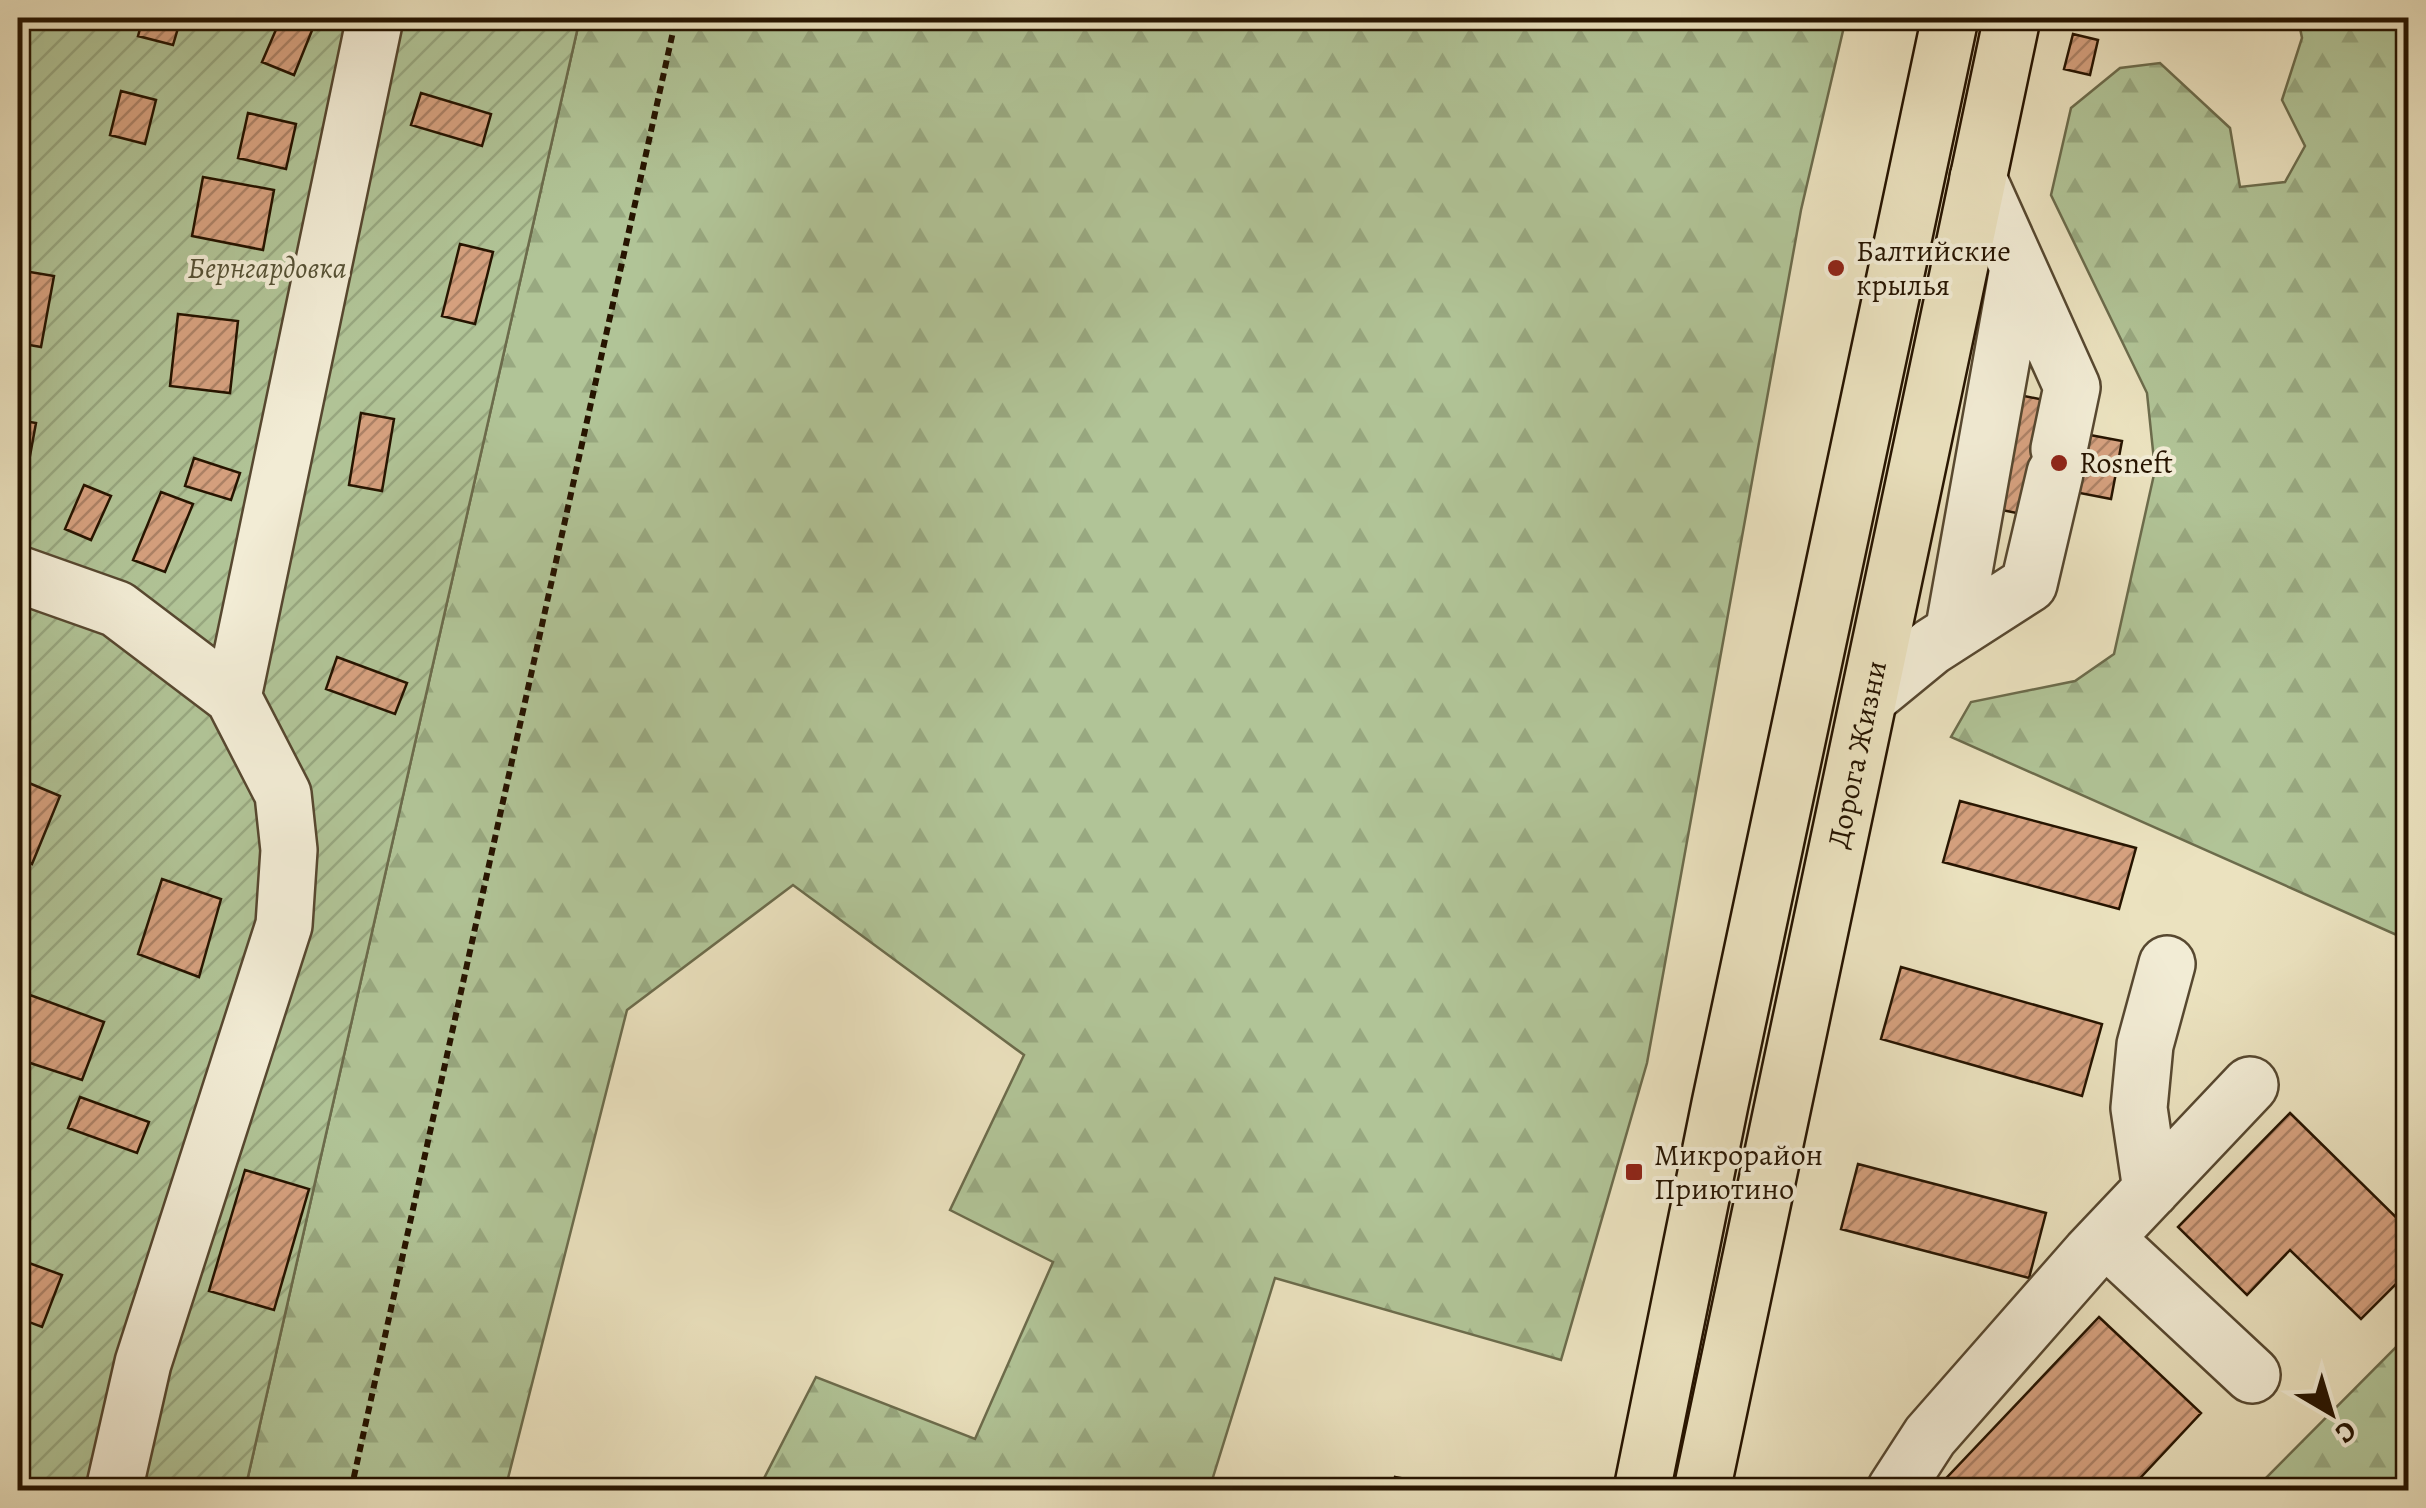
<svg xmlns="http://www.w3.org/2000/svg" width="2426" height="1508" viewBox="0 0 2426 1508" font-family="Alegreya,serif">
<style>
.forest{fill:url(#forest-firs);stroke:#6c6c4c;stroke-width:2.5}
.garden{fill:url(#garden-furrows);stroke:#6c6c4c;stroke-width:2.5}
.building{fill:url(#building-hatch);stroke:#261400;stroke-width:2.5}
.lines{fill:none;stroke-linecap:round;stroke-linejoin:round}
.minor-casing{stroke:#574830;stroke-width:60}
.major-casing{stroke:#261400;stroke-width:60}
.path{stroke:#261400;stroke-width:6;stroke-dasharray:8 5;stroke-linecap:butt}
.minor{stroke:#f2ecd5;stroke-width:55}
.major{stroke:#ebe2bf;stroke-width:55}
.poi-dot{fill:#8f2418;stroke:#f2ecd5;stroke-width:4}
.labels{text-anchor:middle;stroke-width:8;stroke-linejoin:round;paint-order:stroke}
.poi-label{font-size:30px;fill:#261400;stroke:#f2ecd5;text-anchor:start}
.park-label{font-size:30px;font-style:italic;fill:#575235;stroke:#f2ecd5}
.street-label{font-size:30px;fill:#261400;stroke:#f2ecd5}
</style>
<defs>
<pattern id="forest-firs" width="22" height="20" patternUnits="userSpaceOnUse" patternTransform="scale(2.5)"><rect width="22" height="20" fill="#b1c497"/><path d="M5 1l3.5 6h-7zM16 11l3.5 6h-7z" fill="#98a880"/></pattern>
<pattern id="garden-furrows" width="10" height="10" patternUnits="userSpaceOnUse" patternTransform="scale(2.5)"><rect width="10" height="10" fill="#b1c497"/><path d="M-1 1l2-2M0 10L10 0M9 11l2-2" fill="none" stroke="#98a880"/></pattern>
<pattern id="building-hatch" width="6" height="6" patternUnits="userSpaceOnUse" patternTransform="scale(2.5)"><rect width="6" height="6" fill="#d6a17f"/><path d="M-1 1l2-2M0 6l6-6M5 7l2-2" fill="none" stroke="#ad8266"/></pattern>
</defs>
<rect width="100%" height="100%" fill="#ebe2bf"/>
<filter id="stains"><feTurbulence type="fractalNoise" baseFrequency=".002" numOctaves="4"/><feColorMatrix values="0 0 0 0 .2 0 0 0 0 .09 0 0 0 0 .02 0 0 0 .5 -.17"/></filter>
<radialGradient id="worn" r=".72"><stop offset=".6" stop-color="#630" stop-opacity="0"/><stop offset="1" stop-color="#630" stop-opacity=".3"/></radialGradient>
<!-- forest -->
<path class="forest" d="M580,18H1846L1801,210L1647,1063L1561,1360L1275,1278L1209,1490H758L816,1377L975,1439L1053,1262L950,1210L1024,1055L793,885L627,1010L505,1490H245Z
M2298,18H2408V940L1951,737L1971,702L2075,681L2114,654L2155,470L2147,393L2051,195L2071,108L2120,68L2160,63L2230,128L2240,187L2285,182L2305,146L2282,100L2302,38Z
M2408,1335V1481L2385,1490H2254Z"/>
<!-- garden -->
<path class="garden" d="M18,18H580L245,1490H18Z"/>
<!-- building -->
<path class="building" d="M143,18H181L173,45L138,36Z
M281,18H317L294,75L262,62Z
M2073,34L2098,40L2090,75L2064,69Z
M121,91L156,100L145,144L110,135Z
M421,93L491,114L482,146L411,125Z
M248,113L296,124L286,169L238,158Z
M203,177L274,190L263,250L192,236Z
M460,244L493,252L475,324L442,316Z
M18,270L54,276L41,347L18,343Z
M178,314L238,321L230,393L170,386Z
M2014,394L2059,403L2051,448L2087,454L2090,435L2122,441L2111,499L2075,492L2037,517L1992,508Z
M361,413L394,419L382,491L349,485Z
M18,420L36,423L25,483L18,482Z
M194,458L240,473L231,500L185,486Z
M84,485L111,496L91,540L65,529Z
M161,492L193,504L165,572L133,560Z
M337,657L407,683L395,714L326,689Z
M29,783L60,796L32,864L18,858V811Z
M1960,801L2136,848L2119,909L1943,862Z
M162,879L221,899L199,977L138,954Z
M1901,967L2102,1024L2082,1096L1881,1039Z
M30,995L104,1022L82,1080L18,1059V1025Z
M80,1097L149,1122L137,1153L68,1128Z
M2290,1113L2408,1229V1272L2361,1319L2290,1250L2247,1295L2178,1227Z
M1858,1164L2046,1213L2029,1278L1841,1229Z
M245,1170L309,1189L274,1310L209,1291Z
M18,1259L62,1275L42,1327L18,1318Z
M2099,1317L2201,1413L2129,1490H1935Z
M18,1474L59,1488L58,1490H18Z
M1395,1477L1455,1488V1490H1392Z"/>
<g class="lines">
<!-- minor casing -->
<g class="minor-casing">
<path id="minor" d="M1978,178L2072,387L2059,449
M18,574L117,609L233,697
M1953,633L2018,268
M1870,697L1931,647L2029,584L2055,473
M2151,1190L2139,1108L2145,1045L2167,964
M2105,1238L2252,1375
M114,1490L143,1363L284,925L289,850L283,794L233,697L375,18
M1895,1490L1930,1436L2090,1254L2250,1085"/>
</g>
<!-- major casing -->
<g class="major-casing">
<g id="major">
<path d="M1642,1490L1720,1104L1950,18"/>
<path id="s1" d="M1702,1490L2012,18"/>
</g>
</g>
<!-- path -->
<path class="path" d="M351,1490L676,18"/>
<!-- minor -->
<use href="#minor" class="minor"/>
<!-- major -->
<use href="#major" class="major"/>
</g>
<!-- markers -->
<g class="poi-dot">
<circle cx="1836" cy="268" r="10"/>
<circle cx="2059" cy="463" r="10"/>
<rect x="1624" y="1162" width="20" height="20" rx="5"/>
</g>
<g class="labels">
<!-- poi labels -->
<g class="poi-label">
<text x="1856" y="261">Балтийские<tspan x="1856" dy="34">крылья</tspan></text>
<text x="2079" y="473">Rosneft</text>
<text x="1654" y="1165">Микрорайон<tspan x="1654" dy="34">Приютино</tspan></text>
</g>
<!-- park labels -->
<g class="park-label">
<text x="267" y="278">Бернгардовка</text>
</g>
<!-- street labels -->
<g class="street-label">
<text dy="10" stroke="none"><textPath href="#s1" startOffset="752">Дорога Жизни</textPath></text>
</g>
</g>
<!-- margin -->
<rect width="2426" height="1508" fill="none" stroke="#ebe2bf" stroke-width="60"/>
<rect x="20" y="20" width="2386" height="1468" fill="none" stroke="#261400" stroke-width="5"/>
<rect x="30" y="30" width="2366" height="1448" fill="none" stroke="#261400" stroke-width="2.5"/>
<!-- north arrow -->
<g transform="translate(2331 1413) rotate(142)" stroke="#f2ecd5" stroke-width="8" paint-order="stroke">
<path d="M0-8L18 38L0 25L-18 38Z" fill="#261400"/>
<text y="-15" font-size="28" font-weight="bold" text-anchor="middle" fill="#261400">С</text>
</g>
<rect width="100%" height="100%" filter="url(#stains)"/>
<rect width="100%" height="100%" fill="url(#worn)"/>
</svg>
